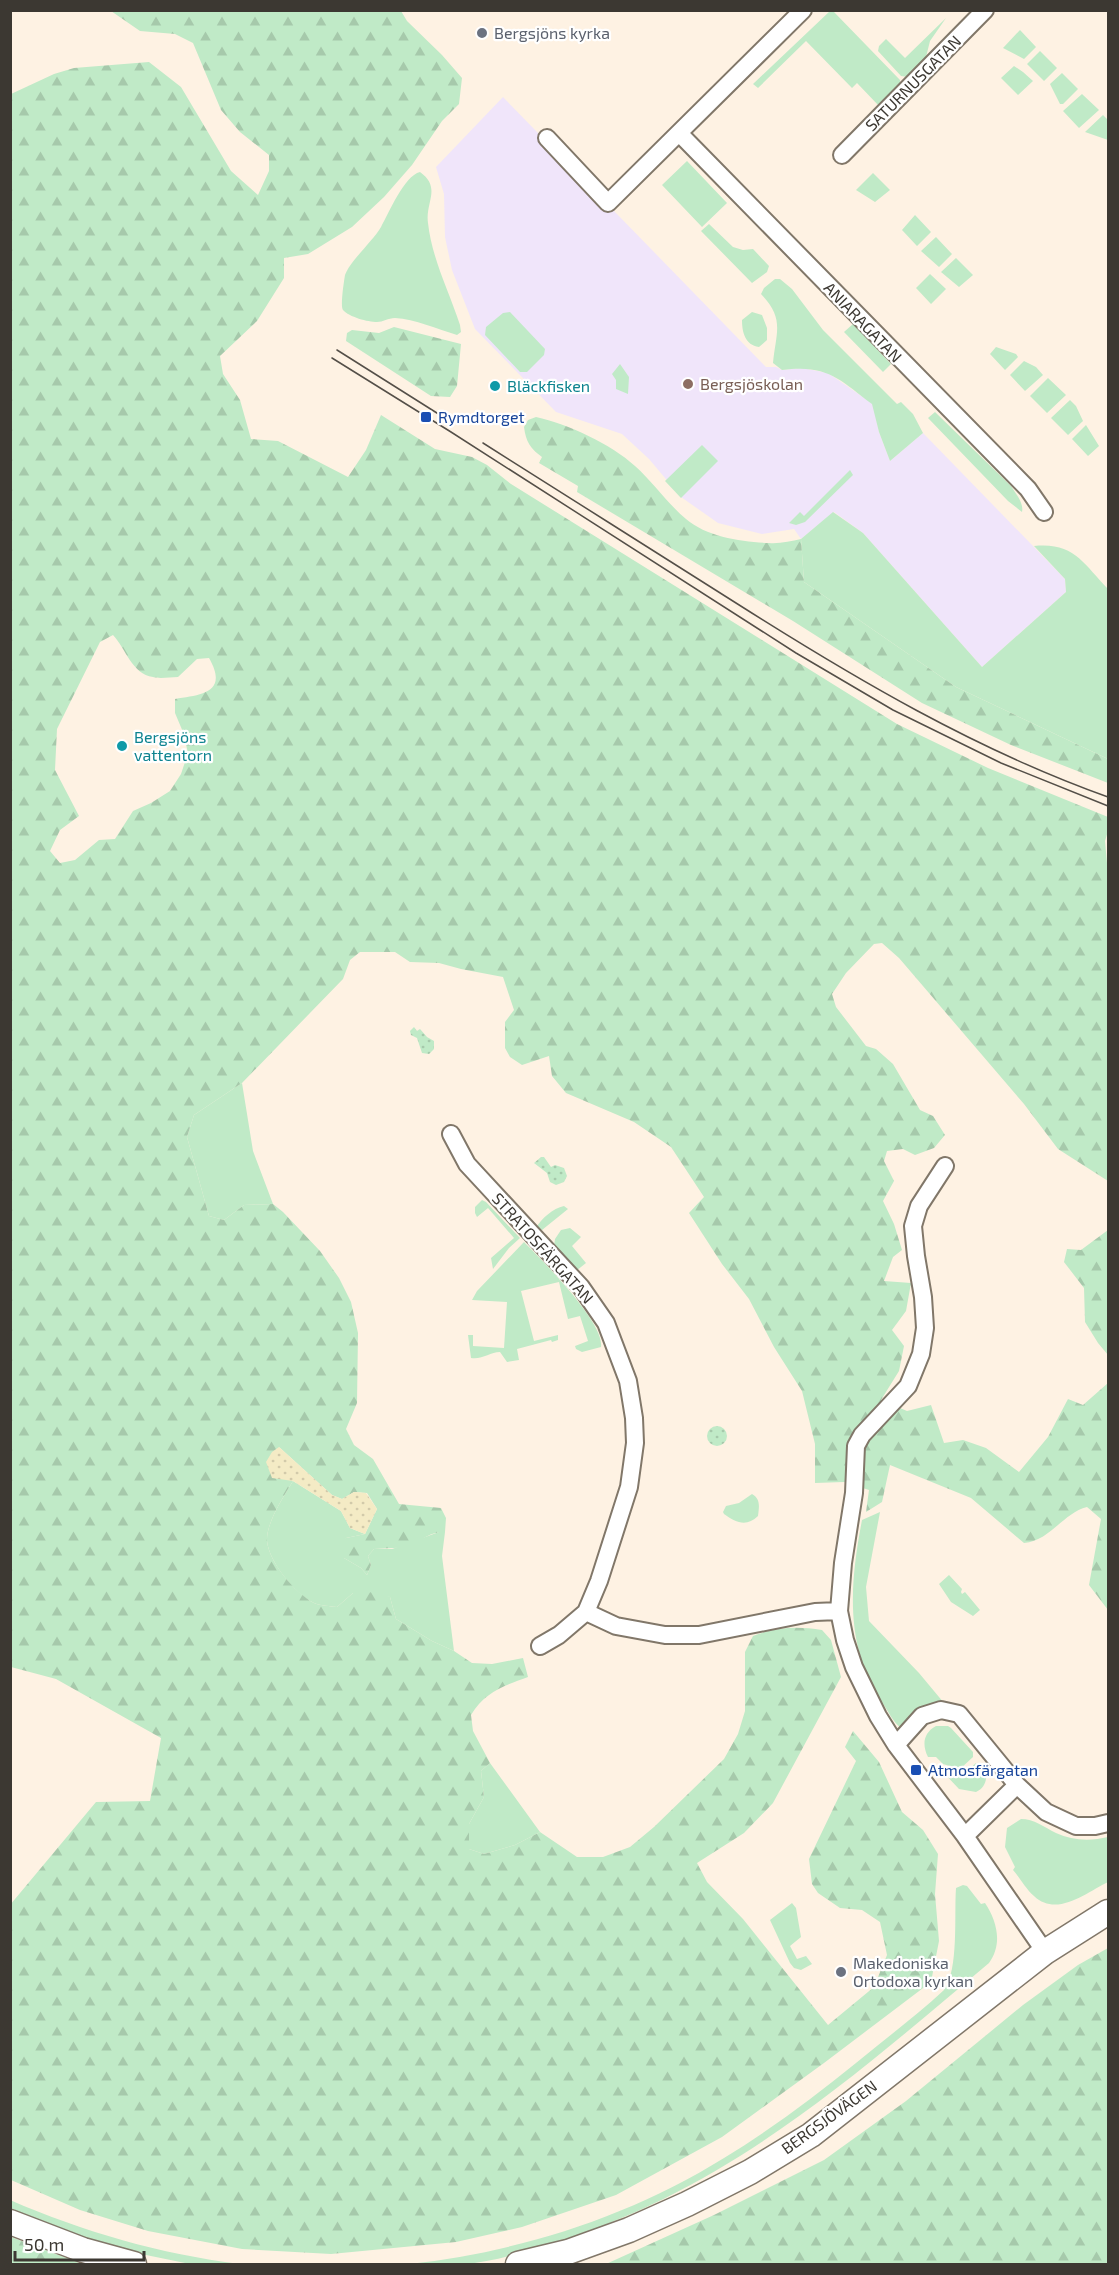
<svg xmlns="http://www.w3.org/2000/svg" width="1119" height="2275" viewBox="0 0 1119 2275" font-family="'Exo 2',sans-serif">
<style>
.education{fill:#f0e5fa}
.grass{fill:#c0eac7}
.forest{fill:url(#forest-firs);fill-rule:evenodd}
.sand{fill:url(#sand-dots)}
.park{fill:url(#park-dots)}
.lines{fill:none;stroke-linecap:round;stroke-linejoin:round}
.street-casing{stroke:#817769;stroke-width:20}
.secondary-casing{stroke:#817769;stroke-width:27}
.street{stroke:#fff;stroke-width:16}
.secondary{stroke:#fff;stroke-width:24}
.tram{stroke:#544f48;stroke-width:1.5}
.worship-dot{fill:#6b7280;stroke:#fff;stroke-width:2}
.education-dot{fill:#8d6e63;stroke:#fff;stroke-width:2}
.culture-dot{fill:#0f9aa8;stroke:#fff;stroke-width:2}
.transit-dot{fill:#1a4fb4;stroke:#fff;stroke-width:2}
.labels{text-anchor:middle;stroke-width:4.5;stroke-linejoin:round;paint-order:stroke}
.worship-label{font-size:16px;fill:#5b616d;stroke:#fff;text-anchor:start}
.street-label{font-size:16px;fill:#3c3832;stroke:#fff}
.education-label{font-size:16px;fill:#785e54;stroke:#fff;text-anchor:start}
.culture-label{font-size:16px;fill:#0d838f;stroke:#fff;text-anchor:start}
.transit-label{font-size:16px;fill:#164399;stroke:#fff;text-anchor:start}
</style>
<defs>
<pattern id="forest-firs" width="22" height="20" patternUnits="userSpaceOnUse" patternTransform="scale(1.5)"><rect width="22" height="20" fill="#c0eac7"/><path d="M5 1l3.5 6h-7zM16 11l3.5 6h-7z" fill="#a6c9ab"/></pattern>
<pattern id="sand-dots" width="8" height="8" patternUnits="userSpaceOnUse" patternTransform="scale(1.5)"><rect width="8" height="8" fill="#f4ebc5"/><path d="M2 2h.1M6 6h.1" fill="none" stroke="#d2caaa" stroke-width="1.8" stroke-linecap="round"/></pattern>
<pattern id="park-dots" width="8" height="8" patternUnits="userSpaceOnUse" patternTransform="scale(1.5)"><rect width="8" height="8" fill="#c0eac7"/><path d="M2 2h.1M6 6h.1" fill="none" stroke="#a6c9ab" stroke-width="1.8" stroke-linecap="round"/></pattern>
</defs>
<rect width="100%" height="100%" fill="#fef2e3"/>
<!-- education -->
<path class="education" d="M503,97L766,367H776L782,370L802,368L828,373L873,404L879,432L890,461L923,433L1065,579L1066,592L982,667L863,533L834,512L801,539L794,529L762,534L718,523L681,497L649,459L622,434L556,412L475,329L452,270L445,237L444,194L436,167Z"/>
<!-- grass -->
<path class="grass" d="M830,11L834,12L900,80V85L879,106L857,83L852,88L806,41L758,88L753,84Z
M946,18L930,41L925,61L908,77L901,76L878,51L879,46L886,39L905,58Z
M1020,30L1036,47L1024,59L1003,48Z
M1040,51L1057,68L1044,81L1027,64Z
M1014,66L1023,72L1033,81L1018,95L1001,78Z
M1062,73L1078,89L1063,104H1060L1050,84Z
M1082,94L1099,110L1079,128L1063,111Z
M1103,115L1108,120V140L1085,132Z
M687,161L727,203L702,227L662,185Z
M420,172C442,188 425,202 428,223C432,259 449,291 460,325L461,332L457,335C437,329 415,319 395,318C388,318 383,322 377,322C368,322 349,317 343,310C340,307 344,281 345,275C350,261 373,241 381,227C389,213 404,176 420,172Z
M873,173L890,190L875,202L856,190Z
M915,215L931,232L917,246L902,230Z
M709,224L733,247L743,250L753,249L769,266L767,272L752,283L701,231Z
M936,237L952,254L939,267L921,251Z
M956,258L973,275L959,287L941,272Z
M930,274L946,289L931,304L916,288Z
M775,279H780L792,289L823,330L897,404L901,402L913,414L923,433L890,461L879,432L872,404C839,379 827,364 782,370L773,363C776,332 785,319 761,294L764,288Z
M510,312L545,349L544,355L527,372H520L485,335L486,327L503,313Z
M752,312L762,315L767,328V340L759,347C745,345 742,332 742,320Z
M853,324L891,364L883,372L844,332Z
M996,347L1016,354L1018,357L1005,370L990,354Z
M1024,361L1036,367L1043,375L1025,391L1010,375Z
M620,364L629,377L628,394L616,389V380L612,374Z
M1048,378L1066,395L1047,413L1030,396Z
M1070,400L1076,406L1083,421L1068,435L1051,418Z
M935,412L1011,486C1016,494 1024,503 1022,512L1008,501L928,418Z
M1086,425L1099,446L1088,456L1072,439Z
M702,445L718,461L681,498L665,481Z
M850,470L853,475L805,522L796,525L789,523L800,512L804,516Z
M833,512L863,533L982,667L1066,592L1065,579L1034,546C1074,542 1083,563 1108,589V759L956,687L804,582L801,539Z
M242,1083L253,1151L273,1204L244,1205L224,1220L209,1216L187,1137L194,1115Z
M482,1200L486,1202L520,1238L509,1248L493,1269L491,1258L514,1238L488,1208L477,1217L475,1213V1207Z
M564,1206L568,1209L542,1230L536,1228C541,1219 553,1208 564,1206Z
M570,1228L581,1237L572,1246L586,1263L576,1271L554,1246L555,1239L561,1230Z
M524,1242C541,1259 605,1323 601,1347L582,1352L576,1349L575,1346L588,1341L580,1316L568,1319L559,1282L521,1291L534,1341L558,1335V1340L552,1342L551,1340L517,1349L519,1360L507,1362L500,1352C490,1352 482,1360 471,1358L468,1335H473V1346L504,1348L507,1302L472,1300L477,1291Z
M293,1481L341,1511L350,1528L365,1534L346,1538L344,1558L361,1568L367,1575L371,1565L368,1556L374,1549H392L439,1532H445L442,1556L454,1651L432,1641L396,1619L390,1597L353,1593L337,1607C330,1606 321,1606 314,1603C295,1594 269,1562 267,1541C266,1523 284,1496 293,1481Z
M752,1494C761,1499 759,1507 758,1516C747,1527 736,1523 724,1514L723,1512L726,1506L739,1503Z
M880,1512L866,1587L869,1621L919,1673L944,1703C923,1704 914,1711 901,1728C893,1722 888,1711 882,1702C844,1646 850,1583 862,1520Z
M949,1575L962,1589L961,1592L962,1594L965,1592L980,1610L973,1616L951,1602L939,1584Z
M936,1726H948L951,1728L973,1752V1757L960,1769L943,1764L936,1757H928C922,1745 923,1733 936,1726Z
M490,1763L540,1832L515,1845L484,1854L469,1849V1824L484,1797L481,1771Z
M976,1763L980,1771L985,1770C988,1779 985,1788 976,1792L959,1789L942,1771L962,1775Z
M1021,1819C1034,1819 1044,1827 1056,1833C1073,1841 1091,1841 1108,1837V1882C1087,1892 1057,1918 1034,1896C1026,1889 1020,1878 1013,1870L1015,1867L1005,1847L1007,1828Z
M963,1885L967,1886L981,1904L985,1903C997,1921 1003,1944 989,1963C852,2078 727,2190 552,2243C524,2252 493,2262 463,2264C445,2266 427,2264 409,2264C519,2252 629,2217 724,2158C770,2130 814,2097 856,2063C885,2039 916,2016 944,1990C959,1969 954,1916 956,1888Z
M792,1903L796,1908L801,1937L790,1946L797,1959L806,1956L812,1964L801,1970L794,1968L790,1963L770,1920Z
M10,2200C84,2232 160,2254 240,2264H190L146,2255L102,2243L39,2221L11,2208Z"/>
<!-- forest -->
<path class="forest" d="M111,11H401L407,21L442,55L462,78L459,104L442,121L412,165L384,197L352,227L308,254L284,258V278L257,321L220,356L223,374L240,400L251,439L278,441L348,477L366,450L381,415L435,449L472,457L487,465L511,484L897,724L988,768L1108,817V831L1105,841L1108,874V1181L1058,1149L1024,1104L899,958L882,943L874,944L846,973L832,994L836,1007L866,1046L876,1049L893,1064L920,1110L933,1116L945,1135L934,1148L915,1155L903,1149L887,1151L884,1161L894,1181L883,1201L894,1224L902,1250L893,1257L884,1281L911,1283L906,1311L892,1330L904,1346L899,1371L881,1400L907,1411L931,1405L944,1443L963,1440L986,1448L1019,1472L1048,1437L1068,1399L1083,1405L1108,1383V1610L1089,1585L1101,1519L1087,1507C1063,1513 1050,1541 1024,1543L971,1498L890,1465L882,1502L866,1512L869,1490L844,1482L815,1483V1444L802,1391L774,1347L749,1299L722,1264L689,1213L704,1197L671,1147L634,1122L566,1093L552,1076L549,1056L522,1065L510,1057L505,1048V1022L514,1010L503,977L461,969L439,963L410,962L395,952H360L350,960L343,979L242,1083L194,1115L187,1137L209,1216L224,1220L244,1205L273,1204L283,1212L320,1251L339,1278L351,1302L358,1333L357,1403L346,1429L354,1445L373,1459L399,1504L441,1508L446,1518L445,1532C432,1532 421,1538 413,1547L374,1549L368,1556L371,1565L367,1575L361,1568L344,1558L340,1546L346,1538L365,1534L377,1509L367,1493L354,1492L342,1499L332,1495L279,1447L293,1481C284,1496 266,1523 267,1541C269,1562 295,1593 314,1603C321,1606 330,1606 337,1607L353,1593L377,1592L390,1597L396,1619L432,1641L454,1651L472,1663L492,1664L523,1658L528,1677C503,1686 485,1692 471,1715L473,1731L490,1763L481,1771L484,1797L469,1824V1849L484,1854L515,1845L540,1832L577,1857H603L630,1847L654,1827L724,1759L738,1734L745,1711V1652L753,1636C776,1627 797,1626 822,1630L831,1640L841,1677L773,1803L744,1833L697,1863L707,1882L743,1919L828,2025L874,1987L887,1955L880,1922L862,1910L840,1908L818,1893L812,1884L809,1859L856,1761L845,1747L853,1731L879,1762L902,1812L923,1830L938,1854L935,1894L939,1941L931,1982L824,2063L722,2137L616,2195L522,2227L456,2242L331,2254L242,2249L148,2231L80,2210L11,2180L10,1905L96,1802L150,1801L161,1738L56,1679L11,1667V94L54,74L74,68L149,62L181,87L231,171L258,195L269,171V155L240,132L221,110L193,43L175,34L140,31ZM113,635C126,649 132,674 153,677C160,679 170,677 178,677L197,659L209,658C229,693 201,695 175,699V713L183,732L188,753L181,774L170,791L151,803L133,811L115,839L99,840L75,860L60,863L50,851L60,830L79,816L55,770L57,729L100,642Z
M394,327L461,344L457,386L450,397L431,396L346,341L347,333L352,330L379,333Z
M536,417C568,424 611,444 635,466C653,482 667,503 686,519C707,537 742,542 769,543C779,544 791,541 801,539L804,582L956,687L1108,759V783L1011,745L922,703L793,621L577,492L578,486L539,463L542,457C530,448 526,442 524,427L528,420Z
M1108,1230V1355L1098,1343L1085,1322L1084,1288L1064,1262L1067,1249L1081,1250Z
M1108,1948V2264H606L714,2215L824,2160L906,2101L1023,2005L1078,1965Z
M10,2237H11L82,2264H11Z"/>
<!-- sand -->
<path class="sand" d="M279,1447L332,1495L342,1499L354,1492L366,1493L377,1509L365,1534L350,1528L341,1511L293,1481L272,1478L266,1462L272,1452Z"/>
<!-- park -->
<path class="park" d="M414,1027L417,1031L420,1029L427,1037L434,1041V1049L429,1054L422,1053L417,1038L411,1035L410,1031Z
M541,1157H544L551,1167L555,1165L564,1168L567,1176L564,1182L556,1185L550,1182L547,1173L534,1163Z
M707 1436a10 10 0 1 1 20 0a10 10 0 1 1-20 0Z"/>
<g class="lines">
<!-- street casing -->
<g class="street-casing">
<path id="street" d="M679,133L1028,489L1044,512
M547,138L608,203L803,10
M842,155L985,10
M451,1134L467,1164L581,1287L606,1323L628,1381L634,1418L635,1443L629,1487L599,1581L586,1612
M945,1166L919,1206L913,1226L916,1256L923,1297L925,1328L921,1354L908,1386L862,1435L856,1446L854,1493L843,1563L839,1611L845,1640L854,1667L878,1716L896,1745L965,1836L1045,1952
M540,1646L559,1635L586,1612L616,1626L665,1635H699L815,1612L839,1611
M896,1745L922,1716L941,1710L959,1714L1017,1785L1046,1812L1076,1826H1095L1108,1823
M965,1836L1017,1785"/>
</g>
<!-- secondary casing -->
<g class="secondary-casing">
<path id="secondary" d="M10,2222L83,2250L134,2264
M518,2264L568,2252L629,2230L687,2204L750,2172L811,2135L1045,1952L1108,1912"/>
</g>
<!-- street -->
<use href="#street" class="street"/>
<!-- secondary -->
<use href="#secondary" class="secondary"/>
<!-- tram -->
<path class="tram" d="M337,350L448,420
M332,358L451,432L796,653L893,710L1001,763L1108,806
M483,443C568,496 651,550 736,603C854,678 976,750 1108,797"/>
</g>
<!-- markers -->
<g class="worship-dot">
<circle cx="482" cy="33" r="6"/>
<circle cx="841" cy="1972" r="6"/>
</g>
<circle class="education-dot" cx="688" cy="384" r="6"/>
<g class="culture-dot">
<circle cx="495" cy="386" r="6"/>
<circle cx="122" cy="746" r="6"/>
</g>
<g class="transit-dot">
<rect x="420" y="411" width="12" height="12" rx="3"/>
<rect x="910" y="1764" width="12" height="12" rx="3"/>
</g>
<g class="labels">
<!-- worship labels -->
<g class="worship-label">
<text x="494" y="39">Bergsjöns kyrka</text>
<text x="853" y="1969">Makedoniska<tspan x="853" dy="18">Ortodoxa kyrkan</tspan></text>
</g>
<!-- street labels -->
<g class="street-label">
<text transform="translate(913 83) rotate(-45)" y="6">SATURNUSGATAN</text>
<text transform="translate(863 322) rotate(46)" y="6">ANIARAGATAN</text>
<text transform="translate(543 1248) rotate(48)" y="6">STRATOSFÄRGATAN</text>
<text transform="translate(829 2117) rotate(-36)" y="6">BERGSJÖVÄGEN</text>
</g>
<!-- education labels -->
<g class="education-label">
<text x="700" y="390">Bergsjöskolan</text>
</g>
<!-- culture labels -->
<g class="culture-label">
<text x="507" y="392">Bläckfisken</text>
<text x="134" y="743">Bergsjöns<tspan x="134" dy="18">vattentorn</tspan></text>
</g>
<!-- transit labels -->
<g class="transit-label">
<text x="438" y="423">Rymdtorget</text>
<text x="928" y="1776">Atmosfärgatan</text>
</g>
</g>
<!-- border -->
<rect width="1119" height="2275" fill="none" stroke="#3c3832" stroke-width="24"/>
<!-- scale -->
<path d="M15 2251v9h129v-9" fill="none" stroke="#3c3832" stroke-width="3"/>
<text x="24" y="2251" font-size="18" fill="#3c3832" stroke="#ffffff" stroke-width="4.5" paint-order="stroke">50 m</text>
</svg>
